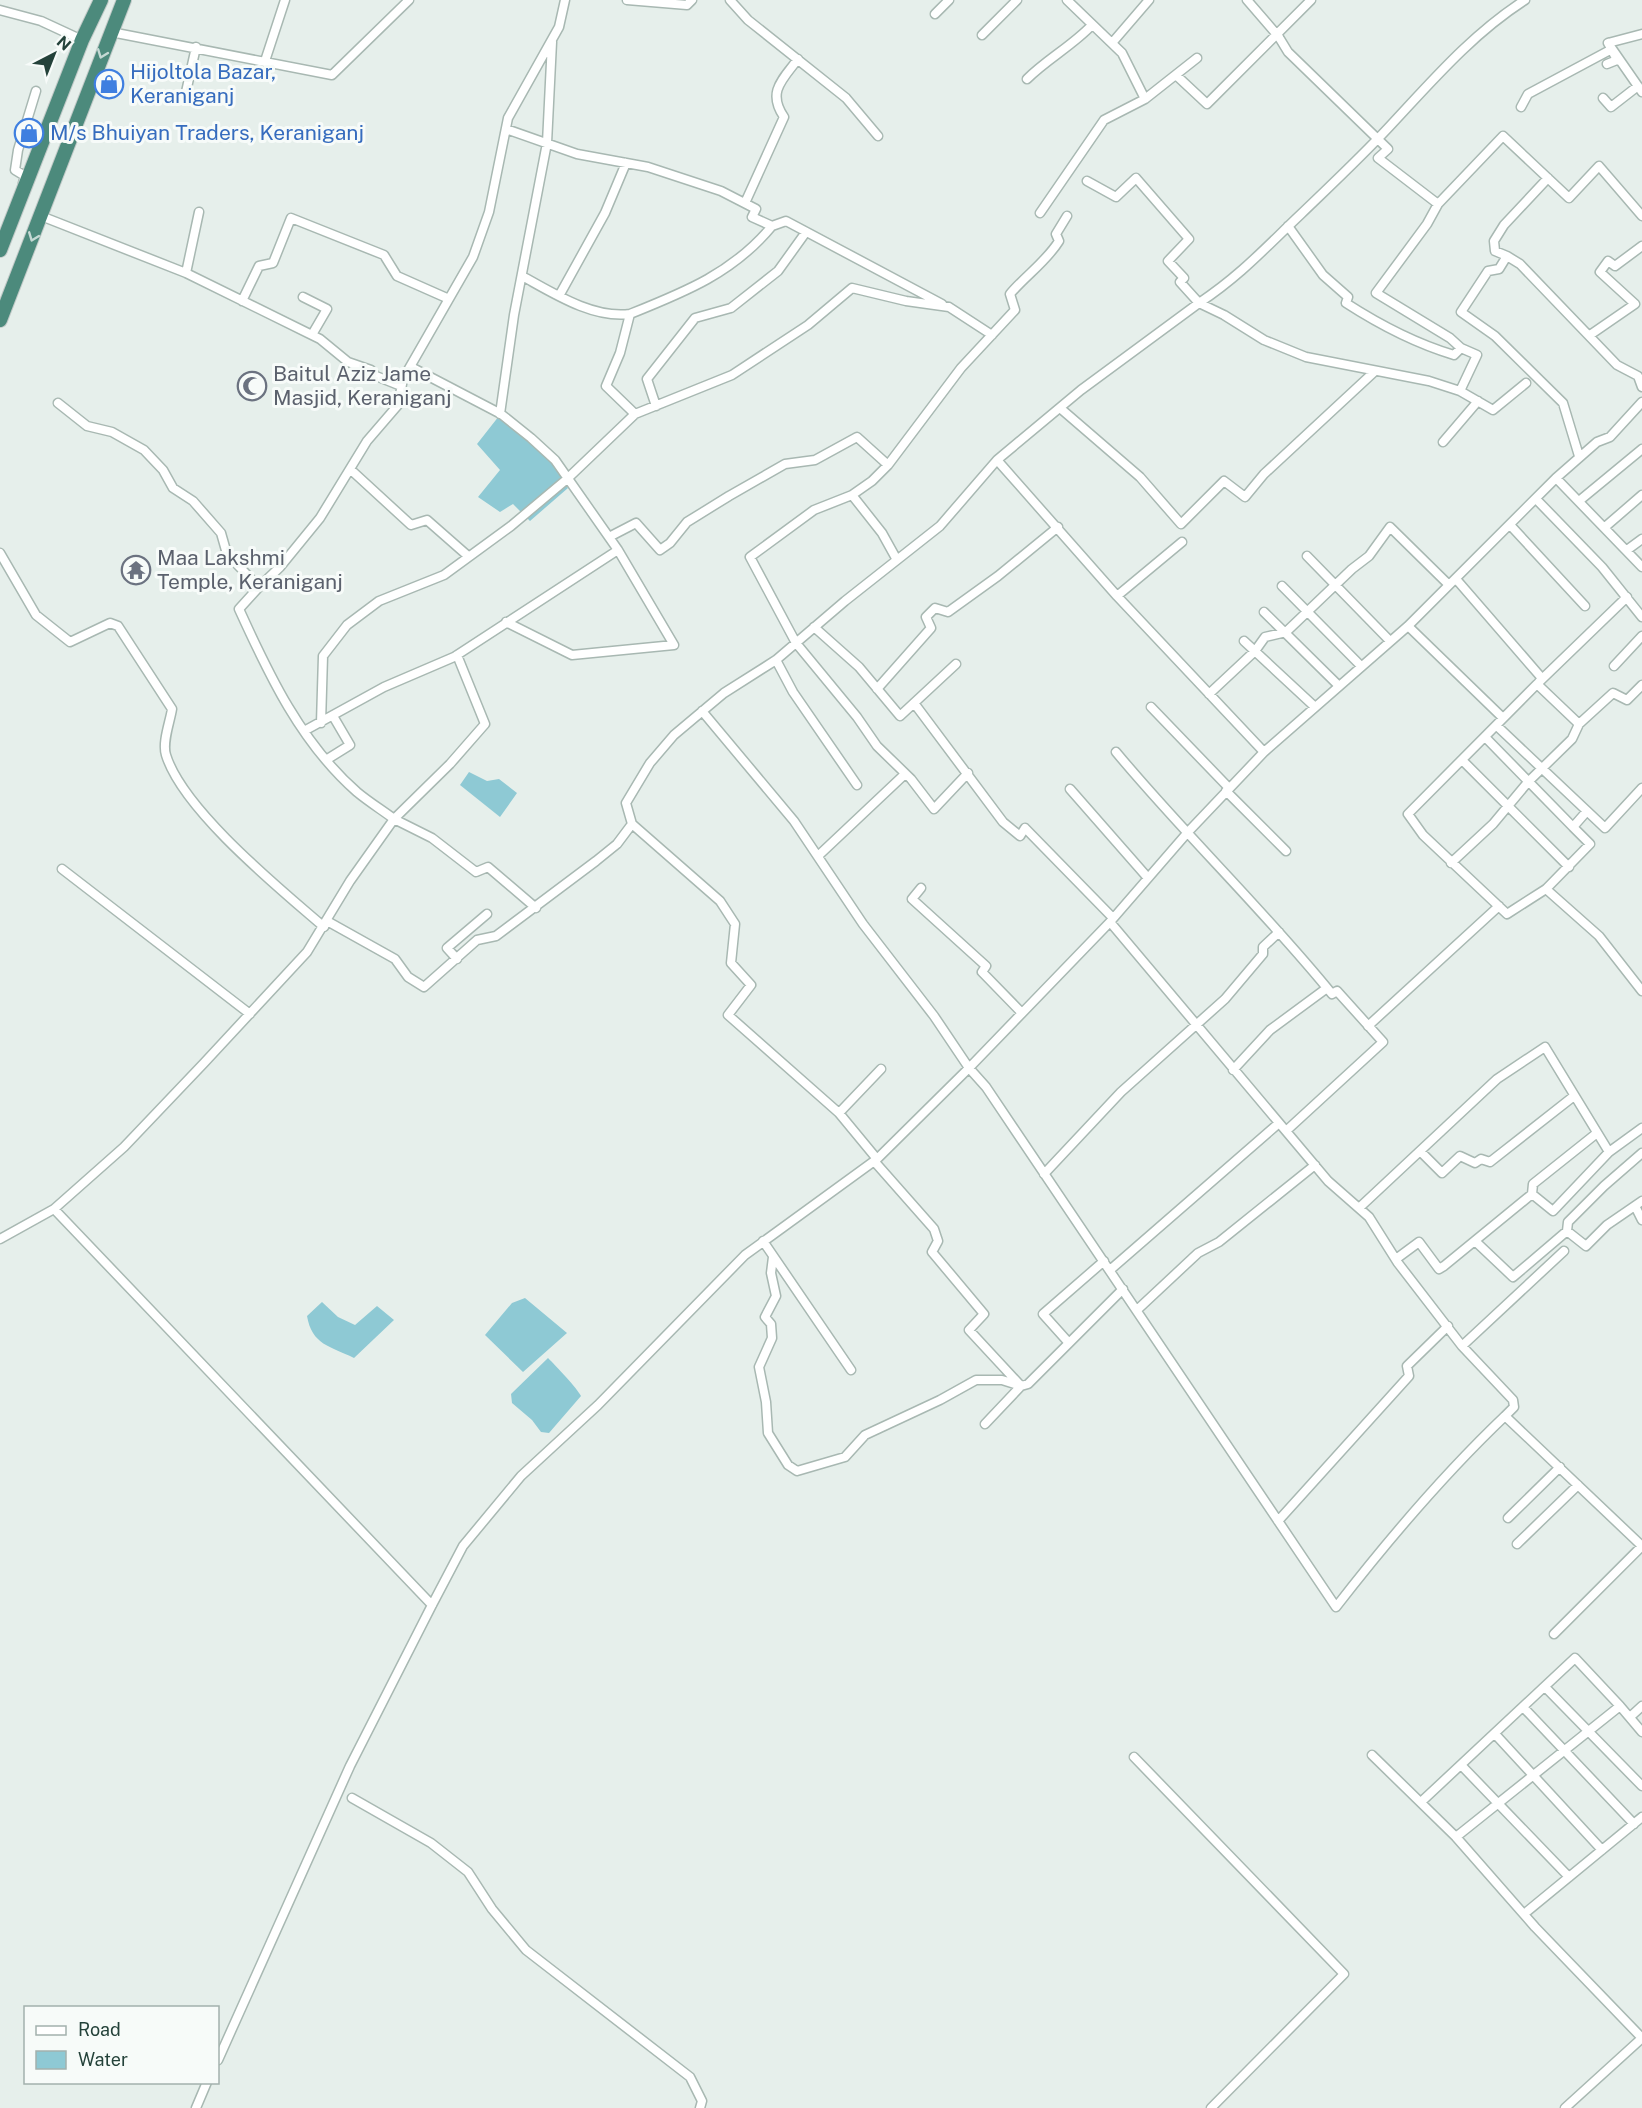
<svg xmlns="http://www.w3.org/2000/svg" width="1642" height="2108" viewBox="0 0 1642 2108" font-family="'Public Sans',sans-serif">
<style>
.water{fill:#8ec9d4}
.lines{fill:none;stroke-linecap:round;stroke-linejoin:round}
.minor-casing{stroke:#a8b8b2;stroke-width:11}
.trunk-casing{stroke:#c2cac8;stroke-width:16}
.minor{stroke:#fff;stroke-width:8}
.trunk{stroke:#4c8a7c;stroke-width:14}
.oneway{stroke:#c4d9d4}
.labels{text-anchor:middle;stroke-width:6;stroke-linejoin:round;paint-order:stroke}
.shop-label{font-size:21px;fill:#366cbe;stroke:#f7fbf9;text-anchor:start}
.worship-label{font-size:21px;fill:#5b616d;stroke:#f7fbf9;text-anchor:start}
</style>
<rect width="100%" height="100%" fill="#e6efeb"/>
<!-- water -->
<path class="water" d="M499,416L553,462L568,488L530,521L513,504L500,512L478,497L500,470L477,444Z
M469,772L487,781L499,779L517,793L500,817L460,785Z
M525,1298L567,1333L523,1372L485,1335L512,1303Z
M322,1302L338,1317L355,1325L377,1306L394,1320L354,1358C330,1346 312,1345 307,1316Z
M548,1358C556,1366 577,1388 581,1396L549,1433L541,1432L532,1420L512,1403L511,1394Z"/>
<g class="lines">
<!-- minor casing -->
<g class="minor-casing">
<path id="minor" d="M627,0L687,5L692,0
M730,0L748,20L846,98L878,136
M1067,0L1122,53L1145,99
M1247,0L1279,37
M0,10L41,21L82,40
M935,14L949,0
M111,32L332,75L409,0
M1277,34L1288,52L1388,149L1378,158L1438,204L1503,136L1569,198L1599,166L1642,216
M982,35L1017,0
M1112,43L1149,0
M1608,43L1642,34
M265,61L285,0
M1607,64L1617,60L1608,43L1642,92
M1177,76L1207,104L1311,0
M1027,79C1047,59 1072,46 1092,25
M186,92L196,47
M1603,98L1611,107L1638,86
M1521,107L1528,94L1612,49
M506,129L577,154L648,167L721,191L756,209L752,217L772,226L786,221L942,304
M1087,181L1116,197L1136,178L1189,239L1168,261L1184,278L1180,282L1199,303C1241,275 1265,248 1301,214C1331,185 1361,157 1389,127C1432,81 1472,34 1525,0
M23,183L25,176L15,170L18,150L36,91
M745,203L784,117C767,92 782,80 798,59
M1438,204L1427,224L1376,293L1450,338L1461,348
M1040,213L1104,120L1145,99L1197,58
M41,216L186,273L320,339L348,362L371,370L376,376L401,386
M1288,226L1323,275L1348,297L1346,303C1380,325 1414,343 1454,355L1461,348L1477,355L1460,391
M1507,256L1495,251L1494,241L1504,225L1548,178
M186,273L199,212
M522,276C553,293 593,319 630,314
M559,296L605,213L626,163
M303,297L327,309L313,333
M242,301L259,266L273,263L291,218L384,255L397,276L449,299
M1590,335L1635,304L1600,272L1608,261L1615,266L1642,246
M58,403L87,426L112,432L144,450L163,470L173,488L193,501L221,533L227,554L259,587L280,567L320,518L367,441L398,405L403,379L473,257L489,212L508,118L559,27L565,0
M656,406L647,379L695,318L731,308L778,271L806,232
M1060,408L1140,477L1181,524L1224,481L1245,497L1264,474L1374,372
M500,414L514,315L547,143L552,42
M635,414L606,386L620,353L630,314C685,292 733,273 772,226
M1443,442L1478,401
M1579,456L1563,403L1495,336L1461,312L1488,271L1499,269L1507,256L1520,264L1617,365L1638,376L1642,387
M997,460L1081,390L1199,303L1224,315L1264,340L1306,357L1429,381L1460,391L1493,410L1526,383
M350,469L411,525L427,520L468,556
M1556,478L1642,567
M852,495L882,533L897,560
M1536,499L1602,567L1642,617
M1579,501L1642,449
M1511,526L1585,606
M1605,527L1642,495
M609,537L636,523L660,550L670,543L687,522L729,496L785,464L815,460L857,437L888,465
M1627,550L1642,539
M0,553L36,615L70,642L110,623L118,626L172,709C170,722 162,742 166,755C183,810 279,888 324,927
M1307,556L1390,641
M1456,579L1540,676
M1282,586L1361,666
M1117,596L1182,542
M1264,612L1339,686
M506,622L572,655L674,645L618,550
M1408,626L1503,718
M814,627L859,667L900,716L956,664
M1244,641L1315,707
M457,655L485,724L450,764L394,819L432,838L476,872L488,867L536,908
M776,660L793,692L857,785
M1614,666L1642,636
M1539,682L1627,597
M1642,685L1627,700L1613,693L1579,724L1537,684L1408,814L1423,835L1507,914L1546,889L1590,844L1573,827L1587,811L1605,828L1642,788
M877,689L931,628L926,617L935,608L948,612L998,576L1058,527
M1209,694L1255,651L1265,637L1286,632L1352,569L1369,556L1390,527L1449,585
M914,703L1003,822L1020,836L1025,828L1113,918
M1151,707L1229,788
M702,711L794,821L863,924L934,1016L969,1068L986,1087L1336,1607C1388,1540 1443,1475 1505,1416
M321,723L323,656L347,625L379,601L444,575L511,526L567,479L635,414L732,375L808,325L852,288L906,301L949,307L992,335
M1497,726L1587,811
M304,731L384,687L454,657L618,550L555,460L531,438L501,414L411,367
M1485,737L1573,827
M1116,752C1185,835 1264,910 1332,994L1337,991L1383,1042L1286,1131
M326,760L350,745L333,716
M1463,761L1569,867
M968,773L934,809L911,779L877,746L857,717L796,643L750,557L814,510L852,495L872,481L888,465L961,368L1015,310L1010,294C1026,275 1046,262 1059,241L1056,234L1067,216
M1070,789L1148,878
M1226,791L1286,851
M632,824L720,901L735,924L731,963L751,985L728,1015L839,1113L877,1159
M818,856L905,774
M1451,863L1493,824L1528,782L1572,739L1579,724
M62,869L250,1014
M921,888L912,899L986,966L982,972L1021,1012
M1546,889L1599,936L1642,991
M327,921L395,959L408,977L424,987L477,940L496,936L596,861L617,844L632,824L626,803L650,763L674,735L724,693L776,660L845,601L940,526L997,460L1117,596L1264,752
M1110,922L1328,1181L1369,1217L1398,1263L1462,1346L1513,1400L1514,1407L1505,1416L1642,1546
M457,959L447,948L487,914
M1368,1026L1499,906
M1233,1070L1270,1030L1327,988
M839,1113L881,1069
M1420,1151L1442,1173L1460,1156L1475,1163L1481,1159L1490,1162L1574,1096
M874,1161L934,1229L938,1241L932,1252L984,1314L969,1330L1021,1386L1028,1384L1123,1289
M1044,1174L1121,1092L1225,999L1263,954V947L1279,932
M1532,1194L1553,1211L1609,1152
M1635,1206L1642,1220
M1359,1208L1497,1079L1545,1047L1609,1152L1642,1128
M54,1209L432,1605
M1567,1231L1568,1222L1604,1186L1642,1153
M0,1239L54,1209L124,1147L204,1063L307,952L350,881L394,819C382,810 369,802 357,792C301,743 269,675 239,609L259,587
M763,1241L851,1370
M1475,1241L1513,1277L1567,1231L1586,1246L1607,1225L1642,1201
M773,1257L771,1273L776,1296L765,1317L771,1324L772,1338L759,1367L766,1402L768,1433L788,1465L797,1471L845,1457L865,1435L940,1400L976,1380H1002L1021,1386L985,1424
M1396,1259L1419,1242L1439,1269L1444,1266L1532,1194L1533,1184L1597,1133
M1110,1270L1279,1123
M1137,1310L1198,1253L1219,1242L1315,1165
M1069,1343L1043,1314L1104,1261
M1462,1346L1564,1251
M1508,1518L1560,1467
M1278,1521L1409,1376L1407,1366L1448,1326
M1517,1544L1578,1485
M1554,1634L1642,1546
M1545,1687L1642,1786
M1523,1707L1634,1824
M1630,1717L1642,1706
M1495,1734L1602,1850
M1372,1755L1456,1837L1535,1927L1641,2037
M1134,1757L1344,1974L1211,2108
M1462,1766L1569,1877
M352,1798L431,1843L468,1872L492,1909L526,1950L690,2077L702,2101L700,2108
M1421,1802L1575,1658L1620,1706
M1456,1837L1620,1706L1642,1732
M1524,1914L1642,1817
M218,2060L350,1766L432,1605L463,1546L521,1476L598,1405L745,1255L877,1159L969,1068L1110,922L1188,832L1264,752L1408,626L1556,478L1597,442L1610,437L1642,402
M196,2108L207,2082
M1565,2108L1642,2038"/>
</g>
<!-- trunk casing -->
<g class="trunk-casing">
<path id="trunk" d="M0,250L82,40L101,0
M0,320L124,0"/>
</g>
<!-- minor -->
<use href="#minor" class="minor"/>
<!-- trunk -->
<use href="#trunk" class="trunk"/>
</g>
<!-- one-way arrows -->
<defs><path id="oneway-chevron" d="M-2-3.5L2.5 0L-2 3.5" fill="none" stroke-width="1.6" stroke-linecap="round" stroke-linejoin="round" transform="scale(1.5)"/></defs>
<g class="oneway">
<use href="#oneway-chevron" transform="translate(102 54) rotate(111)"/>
<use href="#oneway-chevron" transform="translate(33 237) rotate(111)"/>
</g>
<!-- icons -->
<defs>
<g id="shop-ring" transform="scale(1.5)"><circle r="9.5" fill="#f7fbf9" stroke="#3f7fe0" stroke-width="1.5"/><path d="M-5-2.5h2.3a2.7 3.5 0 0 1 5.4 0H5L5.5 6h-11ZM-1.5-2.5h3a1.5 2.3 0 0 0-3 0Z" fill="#3f7fe0"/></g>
<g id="mosque-ring" transform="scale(1.5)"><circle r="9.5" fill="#f7fbf9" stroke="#6b7280" stroke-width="1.5"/><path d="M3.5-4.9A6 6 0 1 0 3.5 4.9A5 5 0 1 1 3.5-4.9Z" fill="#6b7280"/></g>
<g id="temple-ring" transform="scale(1.5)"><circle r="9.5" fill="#f7fbf9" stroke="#6b7280" stroke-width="1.5"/><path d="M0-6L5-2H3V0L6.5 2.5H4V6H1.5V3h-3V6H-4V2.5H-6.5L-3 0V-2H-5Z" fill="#6b7280"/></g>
</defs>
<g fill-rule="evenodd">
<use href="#shop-ring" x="109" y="84"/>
<use href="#shop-ring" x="29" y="133"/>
<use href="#mosque-ring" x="252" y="386"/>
<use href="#temple-ring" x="136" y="570"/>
</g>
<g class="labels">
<!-- shop labels -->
<g class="shop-label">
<text x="130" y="79">Hijoltola Bazar,<tspan x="130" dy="24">Keraniganj</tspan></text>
<text x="50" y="140">M/s Bhuiyan Traders, Keraniganj</text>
</g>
<!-- worship labels -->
<g class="worship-label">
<text x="273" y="381">Baitul Aziz Jame<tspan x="273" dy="24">Masjid, Keraniganj</tspan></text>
<text x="157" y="565">Maa Lakshmi<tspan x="157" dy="24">Temple, Keraniganj</tspan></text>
</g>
</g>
<!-- legend -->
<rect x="24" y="2006" width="195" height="78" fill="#f7fbf9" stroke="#a3b1ad" stroke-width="1.5"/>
<rect x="36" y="2026" width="30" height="9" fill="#ffffff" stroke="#a3b1ad" stroke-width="1.5"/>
<text x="78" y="2036" font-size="18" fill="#24423a">Road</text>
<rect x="36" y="2051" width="30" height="18" fill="#8ec9d4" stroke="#a3b1ad" stroke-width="1.5"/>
<text x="78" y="2066" font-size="18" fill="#24423a">Water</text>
<!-- north arrow -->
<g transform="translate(54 54) rotate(42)" stroke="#f7fbf9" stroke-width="4.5" paint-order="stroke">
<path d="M0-4.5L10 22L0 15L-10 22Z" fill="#24423a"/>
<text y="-9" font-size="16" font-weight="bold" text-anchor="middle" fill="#24423a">N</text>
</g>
</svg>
